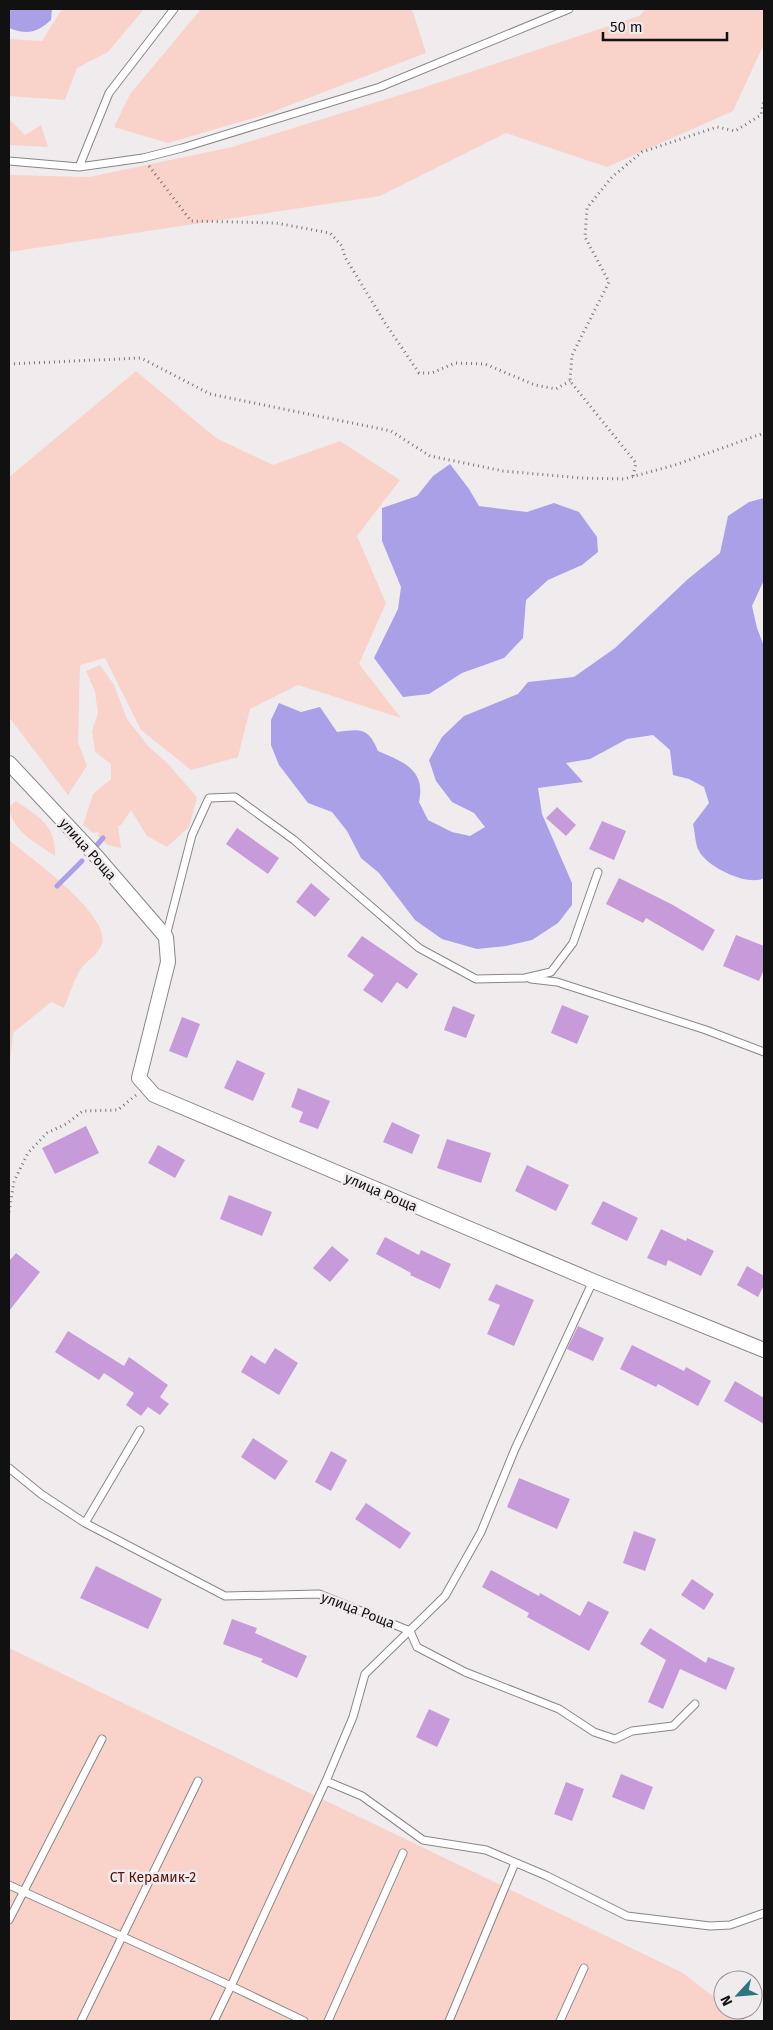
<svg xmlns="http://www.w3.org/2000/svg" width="773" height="2030" viewBox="0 0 773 2030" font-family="'Fira Sans',sans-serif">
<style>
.green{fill:#f9d2ca}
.water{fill:#aaa0e7}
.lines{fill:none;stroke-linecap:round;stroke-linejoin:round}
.stream{stroke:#aaa0e7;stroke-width:5}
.building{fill:#c79ada}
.lane-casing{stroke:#8a8688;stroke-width:9}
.street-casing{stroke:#8a8688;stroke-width:16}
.path{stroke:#777576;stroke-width:3;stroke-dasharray:1 4;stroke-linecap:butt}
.lane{stroke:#fff;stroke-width:7}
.street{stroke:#fff;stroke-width:14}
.labels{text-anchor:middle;stroke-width:5;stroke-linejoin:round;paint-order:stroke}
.street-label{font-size:14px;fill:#121112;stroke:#f0ecee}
.park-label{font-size:14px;fill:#580f06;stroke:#f0ecee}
</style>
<rect width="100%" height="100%" fill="#f0ecee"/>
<!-- green -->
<path class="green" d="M62,9H144L108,52L77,68L65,100L9,96V39L42,41Z
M201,9H412L426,53L264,115L168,143L114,127L130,94Z
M646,9H764V44L733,111L607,167L506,133L380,196L9,252V175L89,177L232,147L419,89L639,16Z
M9,119L25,135L41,125L48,147L9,145Z
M136,371L216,438L273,465L340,441L400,480L357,536L386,603L359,664L401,718L298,685L250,709L238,757L191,770L141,730L105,658L80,665L78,742L87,766L68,795L9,717V477Z
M100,665L114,685L127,719L149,747L167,763L197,797L189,827L167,847L147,836L131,810L121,825L118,826L121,848L108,845L98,836L99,832L93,833L83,825L93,794L111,779V764L95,752L92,731L98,713L95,692L86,671Z
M16,801C39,817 56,825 55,856C36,843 12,831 9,807Z
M9,840C29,857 110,914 102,943C98,957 85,960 79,972C73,983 69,996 64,1008L51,1002L13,1033L9,1070L10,1107H9Z
M9,1648L683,1973L723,2004V2010H731L746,2021H9Z"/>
<!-- water -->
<path class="water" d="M9,9H52L51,20C37,33 27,35 9,28Z
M450,464L469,489L479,506L527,512L554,503L579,512L597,537L598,552L582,565L548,580L526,600L523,638L504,658L462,673L429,694L403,697L374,658L398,609L401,587L382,541V508L417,496L433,476Z
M764,498V580L752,606L757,628L764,646V878C748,887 707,867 699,851C695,844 695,832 693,824L709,803L704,787L689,779L673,775L670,750L653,735L627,739L590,759L566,763L583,782L538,788L542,814L572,883V905L558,923L532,940L506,946L477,949L442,939L415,920L379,873L361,858L347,831L332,812L308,803L279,765L271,745V720L279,703L301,712L320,707L337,732C361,729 368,727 378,751C404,762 426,770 419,802L428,820L452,832L470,836L485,827L474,813L452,802L436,781L429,760L442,737L464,716L518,694L528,682L574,677L615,648L688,579L720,553L728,516L749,502Z"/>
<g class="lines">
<!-- stream -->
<path class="stream" d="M97,845L103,838
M57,886L82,861"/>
</g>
<!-- building -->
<path class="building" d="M557,807L576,825L566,836L546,818Z
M602,821L626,831L614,860L589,849Z
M237,828L279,858L268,874L226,844Z
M619,878L673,905L715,930L703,951L646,918L643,923L606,904Z
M311,883L330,899L315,917L296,902Z
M736,935L764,946V969L759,981L723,966Z
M362,936L418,974L407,989L397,982L382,1003L363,990L374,975L347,956Z
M562,1005L589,1016L577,1044L551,1033Z
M453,1006L475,1015L466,1038L444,1030Z
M182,1017L200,1024L187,1058L169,1051Z
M237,1060L265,1073L253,1101L224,1088Z
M298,1088L330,1101L318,1129L299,1122L303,1112L291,1107Z
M392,1122L420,1135L412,1154L383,1142Z
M86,1126L99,1153L55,1174L42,1148Z
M447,1139L491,1153L481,1183L437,1168Z
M158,1145L185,1160L175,1178L148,1163Z
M527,1165L569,1185L556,1211L515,1191Z
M229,1195L272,1212L262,1236L220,1219Z
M603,1201L638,1218L627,1241L591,1224Z
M661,1229L686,1241L687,1238L714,1251L701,1276L668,1260L666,1266L647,1258Z
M385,1237L419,1255L421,1250L451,1264L440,1289L410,1275L411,1273L376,1254Z
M332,1246L349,1260L330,1282L313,1268Z
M16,1253L40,1272L9,1311V1261Z
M747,1266L764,1276V1285L758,1297L737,1285Z
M496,1284L534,1300L514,1346L487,1334L500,1305L488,1300Z
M578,1326L604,1338L593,1361L567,1349Z
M68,1331L124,1366L129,1357L168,1385L160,1397L169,1404L160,1415L148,1407L141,1416L126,1405L134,1393L104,1373L99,1380L55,1352Z
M632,1345L684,1371L686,1367L711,1381L698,1406L658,1384L656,1387L620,1369Z
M275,1348L298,1363L279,1395L241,1372L251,1355L265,1364Z
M735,1381L764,1398V1424L724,1401Z
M253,1438L288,1461L275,1480L241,1457Z
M331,1451L347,1460L331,1491L315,1482Z
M519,1478L570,1499L557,1529L507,1507Z
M366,1503L411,1533L400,1549L355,1519Z
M634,1531L656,1539L645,1571L623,1563Z
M96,1566L162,1599L148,1629L80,1598Z
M491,1570L539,1596L540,1593L580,1616L588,1601L609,1612L589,1651L527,1617L529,1613L482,1587Z
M692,1579L714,1594L704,1610L681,1595Z
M232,1619L257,1628L255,1633L307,1656L297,1678L261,1662L263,1659L223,1644Z
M650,1628L706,1663L708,1657L735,1668L726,1690L680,1669L663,1709L648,1702L666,1660L640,1644Z
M429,1709L450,1719L437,1747L416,1737Z
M621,1774L653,1787L644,1810L612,1797Z
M566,1782L584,1789L572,1821L554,1814Z"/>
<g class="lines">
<!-- lane casing -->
<g class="lane-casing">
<path id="lane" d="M9,161L79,167L143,158L182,148L380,87L569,9
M79,167L109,93L174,9
M166,936L192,835L209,798L235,797L294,840L419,948L476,979L525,978L551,972L573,943L598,872
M531,979L557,982L706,1030L764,1052
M593,1281L515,1449L481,1532L445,1596L365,1674L353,1717L326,1781L362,1796L423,1840L486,1850L547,1876L627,1916L710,1926L730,1925L764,1913
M9,1468L41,1494L85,1523L140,1430
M85,1523L225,1596L319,1594L410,1631L417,1647L465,1672L559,1709L594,1732L615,1739L632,1731L673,1726L695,1704
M9,1885L231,1986L326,1781
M9,1920L102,1739
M81,2021L198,1781
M214,2021L231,1986L304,2021
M328,2021L403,1853
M449,2021L515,1863
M560,2021L584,1968"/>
</g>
<!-- street casing -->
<g class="street-casing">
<path id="street" d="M9,763L97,857L166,937L168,962L139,1078L154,1095L593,1281L764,1350"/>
</g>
<!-- path -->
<path class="path" d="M149,166L191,221L276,223L330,233L342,246L345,257L385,323L419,373H432L455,363L485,364L535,385L556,389L570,381
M9,364L141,358L210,394L391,431L430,456L503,471L581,478L624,479L675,465L764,433
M633,476L636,463L570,381L572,355L609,282L585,237L587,208L612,177L642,152L717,127L735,131L761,115L764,99
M9,1212L14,1181L28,1153L47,1133L66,1124L83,1111L118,1110L136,1095"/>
<!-- lane -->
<use href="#lane" class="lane"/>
<!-- street -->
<use href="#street" class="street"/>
</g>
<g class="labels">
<!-- street labels -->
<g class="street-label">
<text transform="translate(88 849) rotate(48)" y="5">улица Роща</text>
<text transform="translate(381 1192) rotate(23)" y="5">улица Роща</text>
<text transform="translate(358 1610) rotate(21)" y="5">улица Роща</text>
</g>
<!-- park labels -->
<g class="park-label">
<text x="153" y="1882">СТ Керамик-2</text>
</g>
</g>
<!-- border -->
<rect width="773" height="2030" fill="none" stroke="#121112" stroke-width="20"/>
<!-- north arrow -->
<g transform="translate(738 1995) rotate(244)"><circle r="24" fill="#f0ecee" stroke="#979496"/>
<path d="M0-4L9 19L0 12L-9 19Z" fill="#2f7483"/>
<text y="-8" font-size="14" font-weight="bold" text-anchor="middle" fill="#121112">N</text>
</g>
<!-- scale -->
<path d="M603 32v8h124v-8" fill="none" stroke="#121112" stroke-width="2.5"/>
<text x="610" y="32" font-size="15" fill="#121112" stroke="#f0ecee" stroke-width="4" paint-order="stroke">50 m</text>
</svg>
